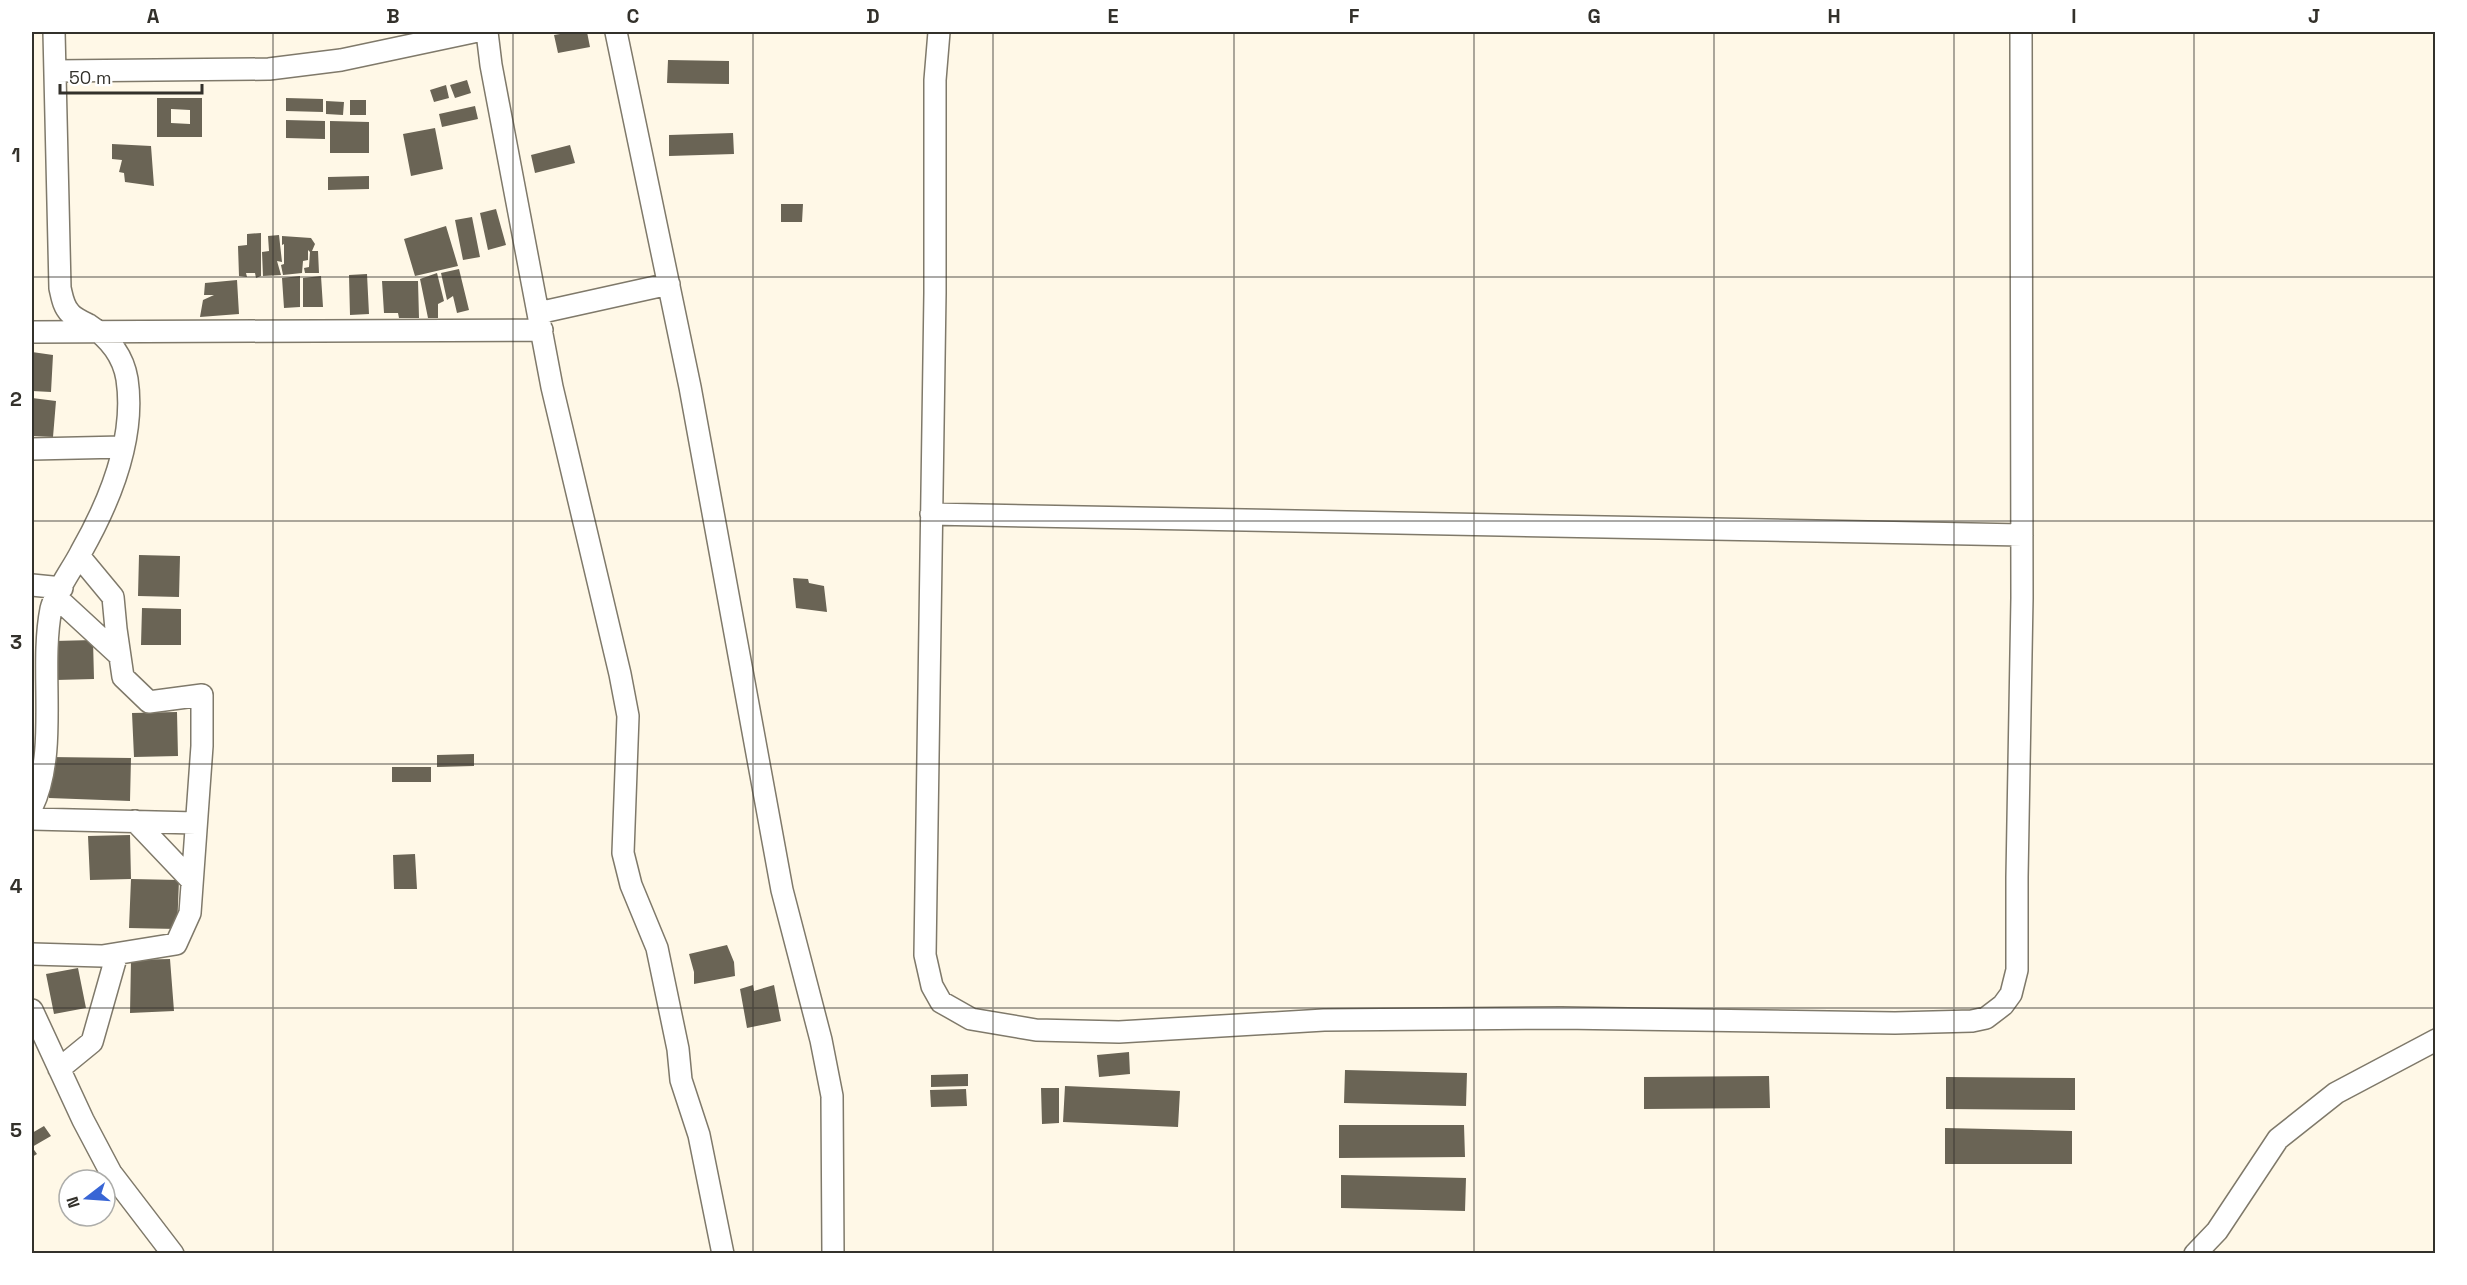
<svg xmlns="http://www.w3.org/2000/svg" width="2467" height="1285" viewBox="0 0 2467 1285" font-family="'Space Grotesk',sans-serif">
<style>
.building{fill:#6a6455;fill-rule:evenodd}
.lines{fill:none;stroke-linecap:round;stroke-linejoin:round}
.minor-casing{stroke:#7f796a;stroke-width:24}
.minor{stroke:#fff;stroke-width:21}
.grid{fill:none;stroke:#33312b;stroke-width:1.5;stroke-opacity:0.55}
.neatline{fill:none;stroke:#33312b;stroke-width:2}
.grid-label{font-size:20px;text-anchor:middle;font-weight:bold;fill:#33312b}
</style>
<rect width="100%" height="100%" fill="#fff8e7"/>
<!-- building -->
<path class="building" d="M572,32H587L590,47L558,53L554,35Z
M668,60L729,61V84L667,83Z
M467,80L471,93L455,98L450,85Z
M446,85L449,98L434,102L430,90Z
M157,98H202V137H157ZM171,109L190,110V124L171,123Z
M286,98L323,99V112L286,111Z
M350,100H366V115H350Z
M326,101L344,102L343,115L326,114Z
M475,106L478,119L442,127L439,114Z
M286,120L325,121V139L286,138Z
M330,121L369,122V153H330Z
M435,128L443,169L411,176L403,134Z
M733,133L734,154L669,156V135Z
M112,144L151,146L154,186L125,182L124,173L119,172L122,160L112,159Z
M570,145L575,163L535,173L531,155Z
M369,176V189L328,190V177Z
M781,204H803L802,222H781Z
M496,209L506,245L488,250L480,213Z
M472,217L480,257L463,260L455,220Z
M446,226L458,266L415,276L404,239Z
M261,233V276L256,278L255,273H246L247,277L239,276L238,246L247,245V234Z
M279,235L282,262L277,261L281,275L263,276L262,252L269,251L268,236Z
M282,236L311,238L315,244L312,251H318L319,273H305L304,268L309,267L310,252L308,250V260L303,261L302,273L283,275L281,265L284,264V244L282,245Z
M459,269L469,310L457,313L453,296L447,300L441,273Z
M437,273L444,301L438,304V318H428L420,279Z
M367,274L369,314L350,315L349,275Z
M300,276V307L284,308L282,278Z
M321,276L323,307H303V278Z
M237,280L239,314L200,317L203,300L214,295H204L205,283Z
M382,281H418L419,318H399L398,313H384Z
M32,352L53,355L51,392L32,391Z
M32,398L56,401L53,437L32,436Z
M139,555L180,556L179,597L138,596Z
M793,578L808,579L809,583L824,586L827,612L796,608Z
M142,608L181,609V645H141Z
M93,640L94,679L56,680L54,641Z
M177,712L178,756L134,757L132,713Z
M474,754V766L437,767V755Z
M49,757L131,758L130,801L49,798Z
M392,767H431V782H392Z
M130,835L131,879L90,880L88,836Z
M415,854L417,889H394L393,855Z
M131,879L179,880L177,929L129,928Z
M727,945L734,962L735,976L694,984V972L689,954Z
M170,959L174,1011L130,1013L131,960Z
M78,968L86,1008L54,1014L46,974Z
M753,985L754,991L774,985L781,1021L747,1028L740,989Z
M1129,1052L1130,1074L1099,1077L1097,1055Z
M1345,1070L1467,1073L1466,1106L1344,1103Z
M968,1074V1086L931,1087V1075Z
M1769,1076L1770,1108L1644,1109V1077Z
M1946,1077L2075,1078V1110L1946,1109Z
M1065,1086L1180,1091L1178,1127L1063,1122Z
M1041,1088H1059V1123L1042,1124Z
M966,1089L967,1106L931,1107L930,1090Z
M1339,1125H1464L1465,1157L1339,1158Z
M44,1126L51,1136L32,1147L37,1154L32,1157V1133Z
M1945,1128L2072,1131V1164H1945Z
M1341,1175L1466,1178L1465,1211L1341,1208Z"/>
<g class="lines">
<!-- minor casing -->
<g class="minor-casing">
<path id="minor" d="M487,32L491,65L552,387L620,674L628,716L623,853L631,885L657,948L678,1049L681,1080L699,1135L723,1254
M616,32L690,387L782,890L821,1040L832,1096L833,1254
M939,32L935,80V293L925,955L932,986L941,1002L971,1019L1036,1030L1119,1032L1324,1020L1561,1018L1895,1023L1972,1021L1986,1018L2003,1005L2011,994L2017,970V877L2022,598L2021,32
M55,71L269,69L341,60L473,32
M538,313L669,284
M32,332L542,330
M32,449L123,447
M931,514L2022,535
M32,585L62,588
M56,597L120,656
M32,807C59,751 39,670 51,609C55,592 73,568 81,552C110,501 136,439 127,379C123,355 109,338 89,325C83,322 74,318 70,313C63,306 62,296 60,288L54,32
M32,819L196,823
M135,821L192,881
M32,954L102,956L176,944L190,913L202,746V695L149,702L123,677L116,629L113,597L79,556
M32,1010L83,1120L111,1173L173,1254
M59,1069L92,1042L117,954
M2195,1254L2217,1231L2278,1139L2336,1093L2436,1040"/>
</g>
<!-- minor -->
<use href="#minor" class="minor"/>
</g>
<!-- grid -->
<path class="grid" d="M273,32V1254M513,32V1254M753,32V1254M993,32V1254M1234,32V1254M1474,32V1254M1714,32V1254M1954,32V1254M2194,32V1254M32,277H2436M32,521H2436M32,764H2436M32,1008H2436"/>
<!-- border -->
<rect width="2467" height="1285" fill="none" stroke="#ffffff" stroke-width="66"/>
<!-- north arrow -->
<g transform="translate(87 1198) rotate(253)"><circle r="28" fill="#ffffff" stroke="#adadaa" stroke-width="1.5"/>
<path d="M0-4.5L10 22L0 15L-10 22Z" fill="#3865d5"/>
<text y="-9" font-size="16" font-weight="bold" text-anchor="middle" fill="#33312b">N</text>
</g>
<!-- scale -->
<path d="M60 84v9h142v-9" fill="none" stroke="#33312b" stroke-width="3"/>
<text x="69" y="84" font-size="18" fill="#33312b" stroke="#ffffff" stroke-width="4.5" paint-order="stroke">50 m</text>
<rect x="33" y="33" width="2401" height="1219" class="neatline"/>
<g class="grid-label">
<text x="153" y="23">A</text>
<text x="393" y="23">B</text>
<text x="633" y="23">C</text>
<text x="873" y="23">D</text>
<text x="1113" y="23">E</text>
<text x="1354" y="23">F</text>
<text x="1594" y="23">G</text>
<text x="1834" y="23">H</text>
<text x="2074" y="23">I</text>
<text x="2314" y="23">J</text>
<text x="16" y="162">1</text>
<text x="16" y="406">2</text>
<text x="16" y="649">3</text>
<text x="16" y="893">4</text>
<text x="16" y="1137">5</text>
</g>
</svg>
